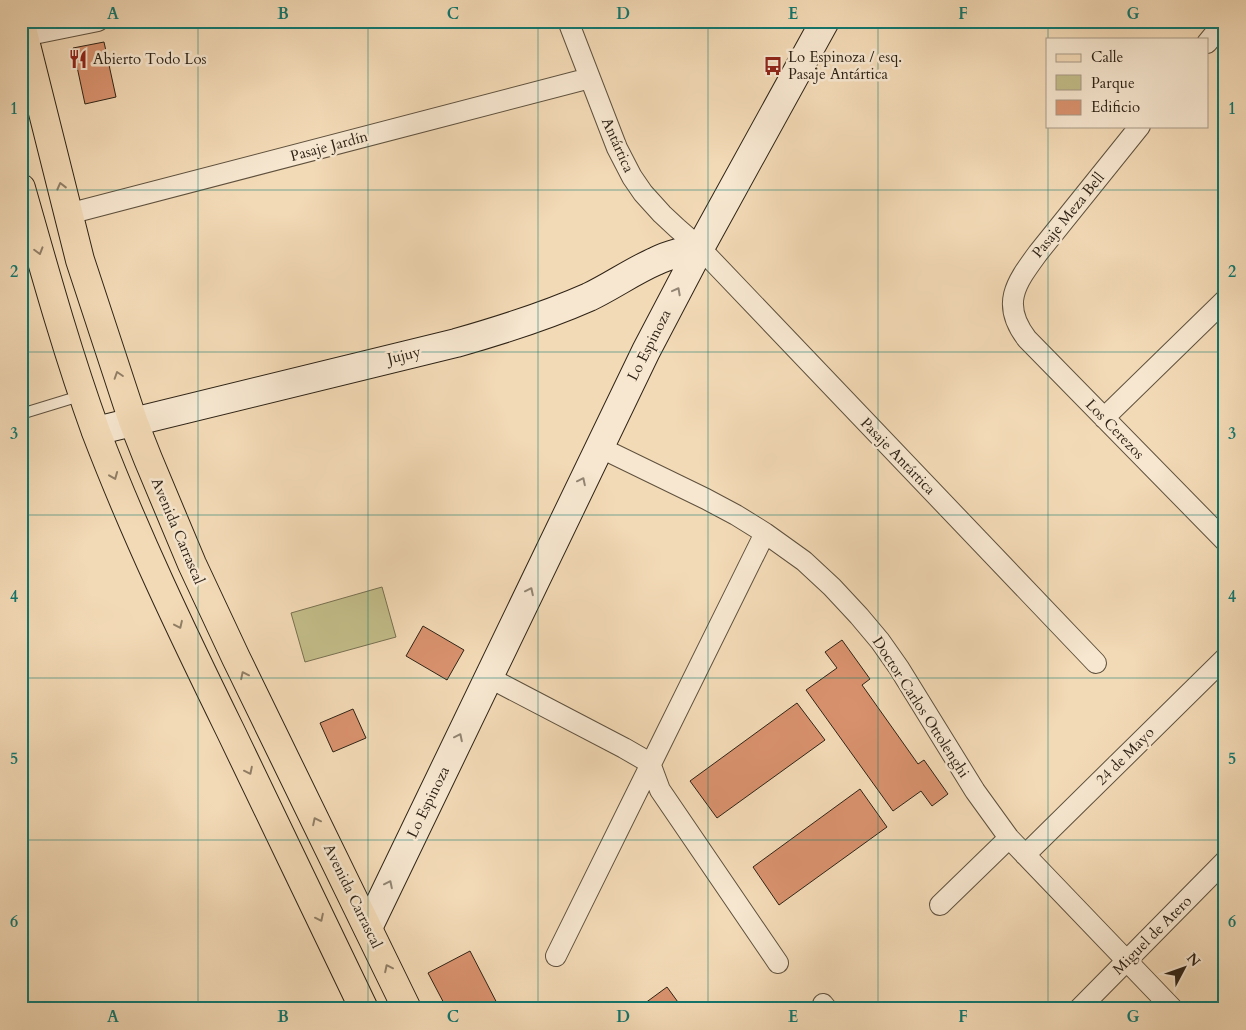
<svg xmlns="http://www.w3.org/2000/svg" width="1246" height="1030" viewBox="0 0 1246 1030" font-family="Cardo,serif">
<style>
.green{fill:#c2bd89;stroke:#787050}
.building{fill:#d9926e;stroke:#2e2316}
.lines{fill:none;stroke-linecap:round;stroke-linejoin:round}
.lane-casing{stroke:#5f513e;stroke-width:12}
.street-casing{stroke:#5f513e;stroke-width:22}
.secondary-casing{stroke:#2e2316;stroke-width:30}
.primary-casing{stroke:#2e2316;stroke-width:30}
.lane{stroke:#f7e7d0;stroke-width:10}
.street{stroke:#f7e7d0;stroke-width:20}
.secondary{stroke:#f7e7d0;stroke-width:28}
.primary{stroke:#f3dab6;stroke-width:28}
.oneway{stroke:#907e66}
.oneway2{stroke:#928573}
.grid{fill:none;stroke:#0f766e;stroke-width:1;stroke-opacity:0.55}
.labels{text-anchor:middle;stroke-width:5;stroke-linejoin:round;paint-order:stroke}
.poi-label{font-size:15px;fill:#2e2316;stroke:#f7e7d0;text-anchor:start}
.street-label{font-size:15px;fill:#2e2316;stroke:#f7e7d0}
.neatline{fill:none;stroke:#0f766e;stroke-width:2}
.grid-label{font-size:16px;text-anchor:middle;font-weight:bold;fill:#0f766e}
</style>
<rect width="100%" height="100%" fill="#f3dab6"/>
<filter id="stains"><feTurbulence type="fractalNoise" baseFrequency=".004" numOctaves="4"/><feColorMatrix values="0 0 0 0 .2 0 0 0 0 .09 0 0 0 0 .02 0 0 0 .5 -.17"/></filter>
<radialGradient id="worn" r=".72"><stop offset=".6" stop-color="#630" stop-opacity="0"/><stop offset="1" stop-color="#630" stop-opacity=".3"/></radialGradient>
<!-- green -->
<path class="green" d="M382,587L396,637L305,662L291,613Z"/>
<!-- building -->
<path class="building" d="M104,42L116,97L85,104L73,48Z
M423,626L464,650L447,680L406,656Z
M842,640L870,679L862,685L918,764L924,760L948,794L932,806L921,791L893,811L806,690L837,668L825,652Z
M797,703L825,740L717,818L690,781Z
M353,709L366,738L333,752L320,723Z
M860,789L887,827L779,905L753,867Z
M470,951L500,1009H447L428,973Z
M667,987L683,1009H637Z"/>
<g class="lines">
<!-- lane casing -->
<g class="lane-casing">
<path id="lane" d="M21,414L83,395"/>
</g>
<!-- street casing -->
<g class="street-casing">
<path id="street" d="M568,21L617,148L632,177L643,193L662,214L677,228L700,248L1096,663
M24,36L98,21
M1207,43L1225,21
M1140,126L1038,253C1016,283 1000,304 1027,339L1225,541
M68,214L590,78
M1104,418L1225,300
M599,447L706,499L736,515L765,533L804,561L832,587L859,616L880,641L899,668L975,791L1009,838L1173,1009
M488,677L624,748L650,763L660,790L778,963
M1025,855L1225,658
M940,905L1009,838
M556,956L765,533
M823,1004L827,1009
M1079,1009L1225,861"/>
</g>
<!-- secondary casing -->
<g class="secondary-casing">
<path id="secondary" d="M96,431L456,343C502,330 546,316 589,297C612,286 633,271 656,261C670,254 685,251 700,248
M368,928L646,351L700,248L825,21"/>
</g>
<!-- primary casing -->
<g class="primary-casing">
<path id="primary" d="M21,25L80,260L133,421L148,459L192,564L236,658L407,1009
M21,188C44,269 67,352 96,432C135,534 182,632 230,730C275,823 319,916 364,1009"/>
</g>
<!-- lane -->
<use href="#lane" class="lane"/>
<!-- street -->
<use href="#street" class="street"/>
<!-- secondary -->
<use href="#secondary" class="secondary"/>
<!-- primary -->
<use href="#primary" class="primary"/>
</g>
<!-- one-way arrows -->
<defs><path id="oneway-chevron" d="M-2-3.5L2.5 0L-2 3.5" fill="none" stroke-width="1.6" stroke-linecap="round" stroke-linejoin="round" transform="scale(1.25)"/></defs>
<g class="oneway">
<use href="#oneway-chevron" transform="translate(61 186) rotate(-104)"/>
<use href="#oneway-chevron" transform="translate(39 251) rotate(74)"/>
<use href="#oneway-chevron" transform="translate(118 375) rotate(-108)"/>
<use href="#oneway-chevron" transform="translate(114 476) rotate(68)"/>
<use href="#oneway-chevron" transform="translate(179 625) rotate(65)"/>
<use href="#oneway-chevron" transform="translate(244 675) rotate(-116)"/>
<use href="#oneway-chevron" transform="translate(249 771) rotate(64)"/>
<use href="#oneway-chevron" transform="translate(316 821) rotate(-116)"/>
<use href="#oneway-chevron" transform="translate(320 918) rotate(64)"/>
<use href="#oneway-chevron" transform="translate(388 968) rotate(-116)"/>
</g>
<g class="oneway2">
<use href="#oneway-chevron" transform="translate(677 291) rotate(-62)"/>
<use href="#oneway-chevron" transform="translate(582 481) rotate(-64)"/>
<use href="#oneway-chevron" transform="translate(530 591) rotate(-64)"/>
<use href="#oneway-chevron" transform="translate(459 737) rotate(-64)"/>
<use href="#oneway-chevron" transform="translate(389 884) rotate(-64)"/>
</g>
<!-- grid -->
<path class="grid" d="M198,21V1009M368,21V1009M538,21V1009M708,21V1009M878,21V1009M1048,21V39M1048,126V1009M21,190H1225M21,352H1225M21,515H1225M21,678H1225M21,840H1225"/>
<!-- icons -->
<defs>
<g id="restaurant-bare" transform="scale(1.5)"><path d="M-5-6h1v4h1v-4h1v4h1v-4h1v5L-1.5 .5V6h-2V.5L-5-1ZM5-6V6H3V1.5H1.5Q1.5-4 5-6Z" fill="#8f2418" stroke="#f7e7d0" stroke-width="2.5" paint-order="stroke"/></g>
<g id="bus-bare" transform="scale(1.5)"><path d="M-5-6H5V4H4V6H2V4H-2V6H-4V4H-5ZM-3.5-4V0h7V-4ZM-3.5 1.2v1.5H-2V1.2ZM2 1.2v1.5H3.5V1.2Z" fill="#8f2418" stroke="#f7e7d0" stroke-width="2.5" paint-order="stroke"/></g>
</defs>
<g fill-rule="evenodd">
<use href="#restaurant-bare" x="78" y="59"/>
<use href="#bus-bare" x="773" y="66"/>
</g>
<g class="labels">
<!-- poi labels -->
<g class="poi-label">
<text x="788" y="62">Lo Espinoza / esq.<tspan x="788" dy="17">Pasaje Antártica</tspan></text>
<text x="93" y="64">Abierto Todo Los</text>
</g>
<!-- street labels -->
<g class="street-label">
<text transform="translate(618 145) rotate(66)" y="5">Antártica</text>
<text transform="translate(329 146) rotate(-15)" y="5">Pasaje Jardín</text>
<text transform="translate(1068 215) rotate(-51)" y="5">Pasaje Meza Bell</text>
<text transform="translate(649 345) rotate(-63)" y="5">Lo Espinoza</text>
<text transform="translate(404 355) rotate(-13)" y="5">Jujuy</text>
<text transform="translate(1115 429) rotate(46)" y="5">Los Cerezos</text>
<text transform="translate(898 456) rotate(46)" y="5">Pasaje Antártica</text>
<text transform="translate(178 531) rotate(67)" y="5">Avenida Carrascal</text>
<text transform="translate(921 707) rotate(57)" y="5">Doctor Carlos Ottolenghi</text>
<text transform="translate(1125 756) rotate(-45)" y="5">24 de Mayo</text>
<text transform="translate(428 802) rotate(-64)" y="5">Lo Espinoza</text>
<text transform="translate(353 896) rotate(64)" y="5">Avenida Carrascal</text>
<text transform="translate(1152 935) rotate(-45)" y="5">Miguel de Atero</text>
</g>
</g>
<!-- margin -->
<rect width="1246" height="1030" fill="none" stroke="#f3dab6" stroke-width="55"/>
<!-- legend -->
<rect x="1046" y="38" width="162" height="90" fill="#f7e7d0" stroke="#a79986"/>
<rect x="1056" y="54" width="25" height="8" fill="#f3dab6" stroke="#a79986"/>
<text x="1091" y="62" font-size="15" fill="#2e2316">Calle</text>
<rect x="1056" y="75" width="25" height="15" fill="#c2bd89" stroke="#a79986"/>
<text x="1091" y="88" font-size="15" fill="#2e2316">Parque</text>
<rect x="1056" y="100" width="25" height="15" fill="#d9926e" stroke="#a79986"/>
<text x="1091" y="112" font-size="15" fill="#2e2316">Edificio</text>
<!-- north arrow -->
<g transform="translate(1184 968) rotate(49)" stroke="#f7e7d0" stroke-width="4" paint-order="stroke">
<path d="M0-4L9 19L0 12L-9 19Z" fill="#2e2316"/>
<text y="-8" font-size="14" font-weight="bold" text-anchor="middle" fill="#2e2316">N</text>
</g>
<rect x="28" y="28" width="1190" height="974" class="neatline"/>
<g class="grid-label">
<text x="113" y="19">A</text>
<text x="283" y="19">B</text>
<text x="453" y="19">C</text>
<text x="623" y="19">D</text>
<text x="793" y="19">E</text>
<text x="963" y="19">F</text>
<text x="1133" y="19">G</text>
<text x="14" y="114">1</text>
<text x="1232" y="114">1</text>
<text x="14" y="277">2</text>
<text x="1232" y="277">2</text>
<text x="14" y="439">3</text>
<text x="1232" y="439">3</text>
<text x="14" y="602">4</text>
<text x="1232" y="602">4</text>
<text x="14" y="764">5</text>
<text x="1232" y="764">5</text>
<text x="14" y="927">6</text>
<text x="1232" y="927">6</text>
<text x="113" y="1022">A</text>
<text x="283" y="1022">B</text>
<text x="453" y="1022">C</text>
<text x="623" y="1022">D</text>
<text x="793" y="1022">E</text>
<text x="963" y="1022">F</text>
<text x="1133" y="1022">G</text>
</g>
<rect width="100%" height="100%" filter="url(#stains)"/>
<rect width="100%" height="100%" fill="url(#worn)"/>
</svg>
